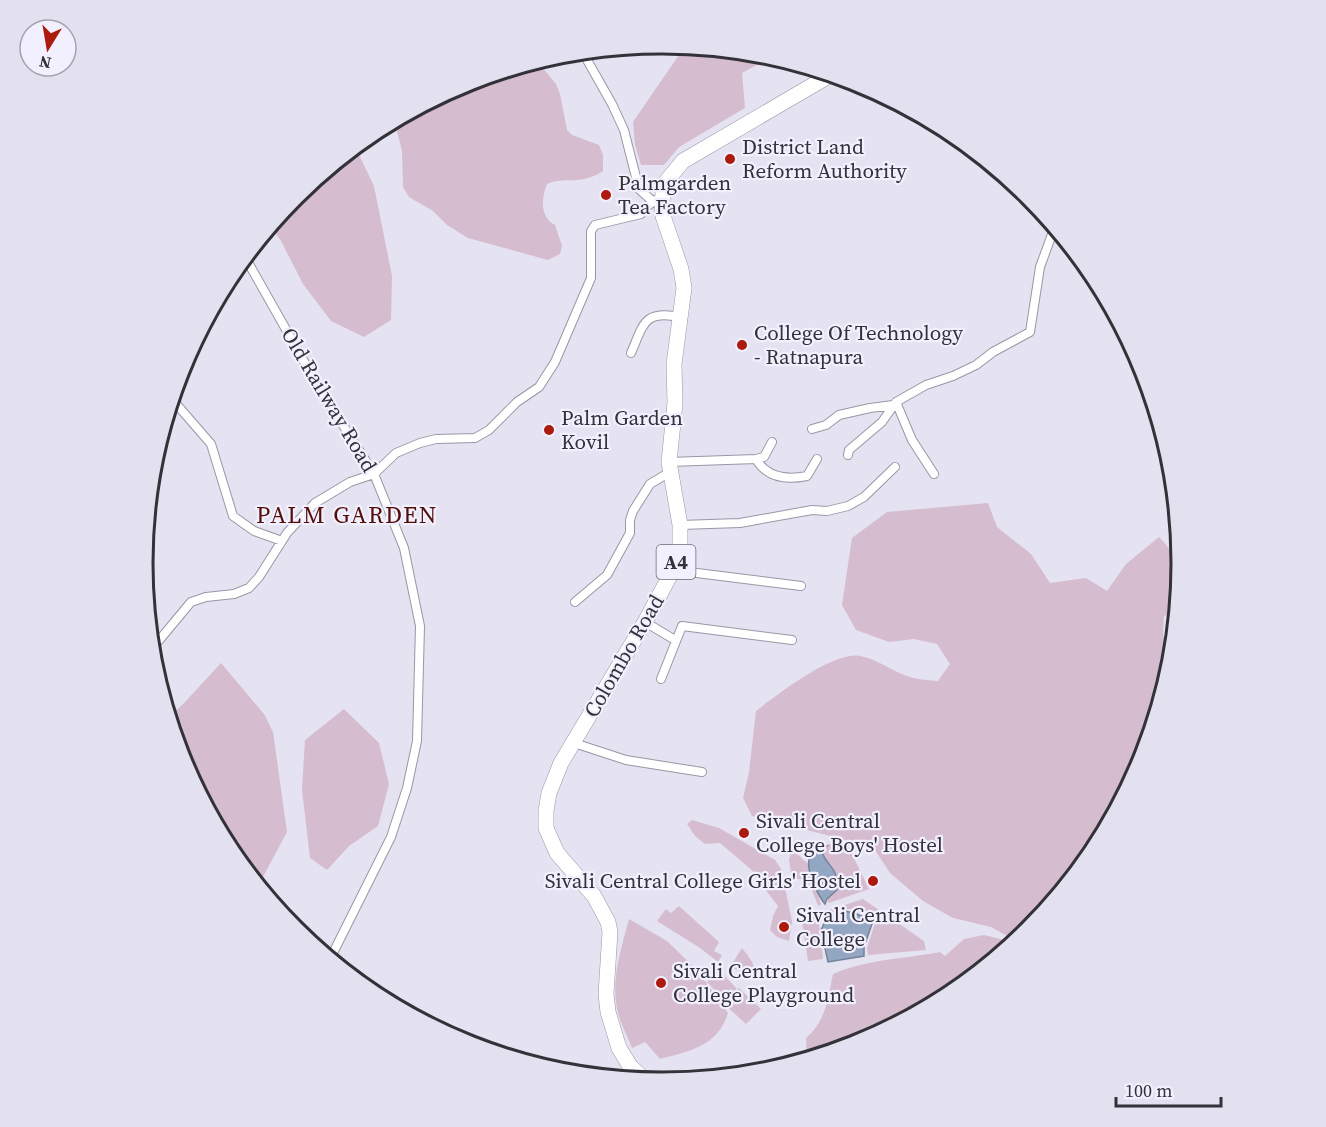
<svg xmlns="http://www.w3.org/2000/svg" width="1326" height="1127" viewBox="0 0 1326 1127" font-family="'Source Serif 4',serif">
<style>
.green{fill:#d5bdcf}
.water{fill:#93a6c2;stroke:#768399;stroke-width:1.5}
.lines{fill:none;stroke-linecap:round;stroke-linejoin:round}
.street-casing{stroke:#9a96a5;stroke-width:10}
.highway-casing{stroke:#9a96a5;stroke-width:16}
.street{stroke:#fff;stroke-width:8}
.highway{stroke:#fff;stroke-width:15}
.poi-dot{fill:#ab1a0d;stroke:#f2efff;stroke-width:2}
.labels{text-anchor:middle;stroke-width:4.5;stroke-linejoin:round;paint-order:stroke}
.shield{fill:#f2efff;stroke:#6c6b74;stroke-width:1.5}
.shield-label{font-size:20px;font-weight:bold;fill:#333238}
.poi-label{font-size:21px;fill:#333238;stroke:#f2efff;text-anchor:start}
.street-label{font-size:21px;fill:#333238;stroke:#f2efff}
.quarter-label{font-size:24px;letter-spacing:1.5px;fill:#520f08;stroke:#f2efff}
.rim{fill:none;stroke:#333238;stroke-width:3}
</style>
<rect width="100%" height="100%" fill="#e5e2f1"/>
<!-- green -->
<path class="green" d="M685,46L773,56L742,73L745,108L679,147L664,165H641L635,145L633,122Z
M537,61L556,84L560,94L567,130L572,135L599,145L603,155V171C581,186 565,176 547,184C541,199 540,217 555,225L562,246L560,254L548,260L468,238L447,225L433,211L409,197L403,187L402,151L394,120L464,83Z
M352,149L359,155L374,186L392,276L391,320L364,337L331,321L303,284L281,241L271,226L296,196Z
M988,503L997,527L1031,554L1050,583L1086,578L1107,591L1126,564L1159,537C1180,557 1181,581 1179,609L1164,616L1163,632L1166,654L1158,697L1162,702L1143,763L1095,853L1030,931L1018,942L991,927L953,918L923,901L890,873L873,847L752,816L743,798L749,772L756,711C777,695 833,651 860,656C878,659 893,672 910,677C919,680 929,680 938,681L950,664L937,644L914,639L889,642L856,630L842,605L852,538L887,512Z
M221,663L264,714L273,732L287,832L258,886L230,852L182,762L169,717L185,702Z
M344,709L379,743L389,784L378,826L349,846L327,870L310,858L302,790L305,740Z
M692,820L719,828L775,860L781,869L792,921L789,941L777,937L770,930L773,916L778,906L757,879L754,872L720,843L705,844L695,836L687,824Z
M829,844L849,848L869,889L829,903L827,899L838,888C837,863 828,869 821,850Z
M792,849L809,865L821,905H818L807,879H792L789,860Z
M863,899L924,941L926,950L868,955L867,948L876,920C853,907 846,905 822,917L820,913Z
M679,906L719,942L714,951L722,955L718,962L700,948L657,921L666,909L671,913Z
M818,915L823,959L808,961L802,922Z
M629,919L667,941L697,970L728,1013C718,1046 690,1051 660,1059L645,1042L632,1048C628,1037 621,1025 618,1013C610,981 621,950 629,919Z
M984,935L1017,943L952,996L862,1044L807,1061L806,1038C826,1021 828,998 833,974C868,959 904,959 940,952L945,956L964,939Z
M742,948C749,957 756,964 754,976L730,967Z
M719,970L737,989L725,1001L707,982Z
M739,988L761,1009L746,1024L724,1004Z"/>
<!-- water -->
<path class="water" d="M816,846H827L821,850C827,868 837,864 838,889L827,899L825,904C818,896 806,870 809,859C811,855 814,850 816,846Z
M845,911L857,914L873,921L864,947V956L828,962L821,930L827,917Z"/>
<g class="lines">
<!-- street casing -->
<g class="street-casing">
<path id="street" d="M582,51L612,104L624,130L639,189L650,199L658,202
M245,257L314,379L374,474L404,548L420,626L417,741L407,788L391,837L330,959
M631,353C644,323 644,310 680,317
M172,399L211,444L233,516L254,531L282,541
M896,402L912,440L934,474
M812,429L826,425L839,415L870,408L893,405
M848,455L849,450L882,422L896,402L926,385L953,376L976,365L993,352L1030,332L1040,267L1055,226
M756,459L764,457L772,442
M669,462L756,459C767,478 787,480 807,476L817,459
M680,525L740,523L812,510L827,511L848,506L864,497L895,467
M673,570L801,586
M575,602L607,575L630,533V520L633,511L650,484L670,472
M645,622L675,640
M151,650L191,602L206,597L234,594L249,588L259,577L287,533L315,503L350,482L374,474L396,453L420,443L436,439L475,438L489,430L517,402L539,387L555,362L591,278V231L595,225L641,214L644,208L655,201
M661,679L682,626L792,640
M574,743L626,760L702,772"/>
</g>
<!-- highway casing -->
<g class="highway-casing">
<path id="highway" d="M647,1082L630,1066L619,1048L608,1012L606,994L610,932L608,922L594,896L557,853L546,828V811L549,793L561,763L645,622L673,570L680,551V525L669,462L675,403L674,364L684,288L681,269L663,216L662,203L664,184L683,161L832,74"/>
</g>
<!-- street -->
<use href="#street" class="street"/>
<!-- highway -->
<use href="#highway" class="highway"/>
</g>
<!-- markers -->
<g class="poi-dot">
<circle cx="730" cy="159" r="6"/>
<circle cx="606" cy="195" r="6"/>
<circle cx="742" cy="345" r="6"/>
<circle cx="549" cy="430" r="6"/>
<circle cx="744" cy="833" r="6"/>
<circle cx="873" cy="881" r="6"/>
<circle cx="784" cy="927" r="6"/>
<circle cx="661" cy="983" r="6"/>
</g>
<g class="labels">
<!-- shield labels -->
<rect class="shield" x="656.5" y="545" width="39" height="34" rx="4.5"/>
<g class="shield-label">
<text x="676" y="569">A4</text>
</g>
<!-- poi labels -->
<g class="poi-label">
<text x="742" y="154">District Land<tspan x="742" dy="24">Reform Authority</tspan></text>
<text x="618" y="190">Palmgarden<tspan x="618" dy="24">Tea Factory</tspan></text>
<text x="754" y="340">College Of Technology<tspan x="754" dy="24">- Ratnapura</tspan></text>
<text x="561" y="425">Palm Garden<tspan x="561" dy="24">Kovil</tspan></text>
<text x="756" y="828">Sivali Central<tspan x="756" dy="24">College Boys' Hostel</tspan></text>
<text x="861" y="888" text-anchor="end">Sivali Central College Girls' Hostel</text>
<text x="796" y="922">Sivali Central<tspan x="796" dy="24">College</tspan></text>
<text x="673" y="978">Sivali Central<tspan x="673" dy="24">College Playground</tspan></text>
</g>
<!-- street labels -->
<g class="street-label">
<text transform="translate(329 400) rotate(59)" y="7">Old Railway Road</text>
<text transform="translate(624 656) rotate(-60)" y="7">Colombo Road</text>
</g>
<!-- quarter labels -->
<g class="quarter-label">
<text x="347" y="523">PALM GARDEN</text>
</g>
</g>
<!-- crop -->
<path d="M0 0H1326V1127H0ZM153 563a509 509 0 1 1 1018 0a509 509 0 1 1-1018 0Z" fill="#e3e0ef" fill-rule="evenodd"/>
<path class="rim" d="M153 563a509 509 0 1 1 1018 0a509 509 0 1 1-1018 0Z"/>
<!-- north arrow -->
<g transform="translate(48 48) rotate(191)"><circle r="28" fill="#f2efff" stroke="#a6a3af" stroke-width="1.5"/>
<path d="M0-4.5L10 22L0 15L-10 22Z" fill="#ab1a0d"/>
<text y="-9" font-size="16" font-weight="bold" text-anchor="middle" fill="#333238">N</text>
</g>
<!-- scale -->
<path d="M1116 1097v9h105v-9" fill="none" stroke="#333238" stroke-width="3"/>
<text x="1125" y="1097" font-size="18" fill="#333238" stroke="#f2efff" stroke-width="4.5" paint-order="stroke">100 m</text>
</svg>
